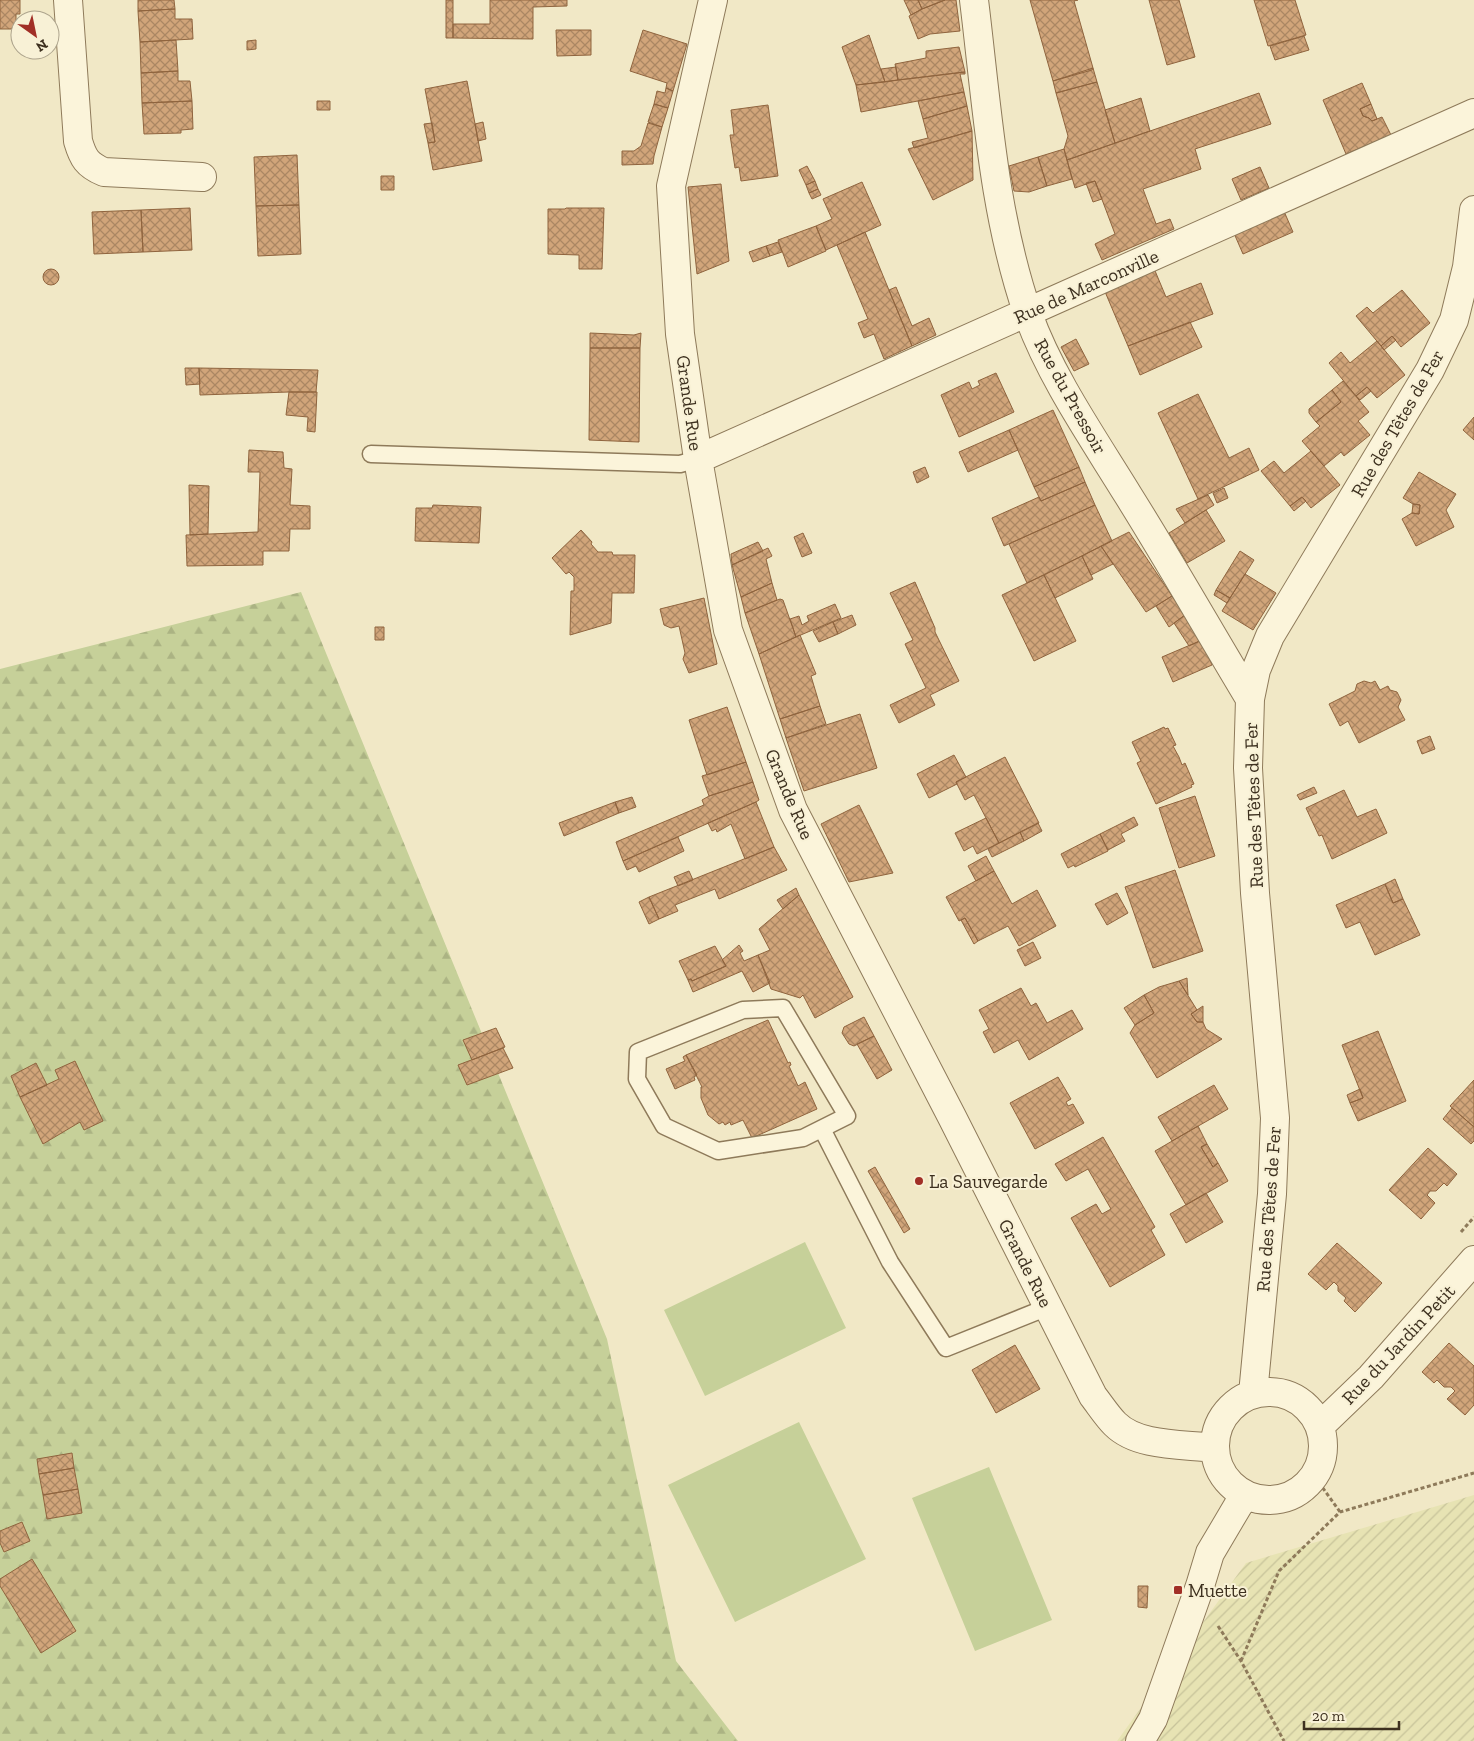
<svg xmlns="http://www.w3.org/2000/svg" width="1474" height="1741" viewBox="0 0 1474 1741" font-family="'Zilla Slab',serif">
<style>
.farmland{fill:url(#farmland-furrows)}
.forest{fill:url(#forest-firs)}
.park{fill:#c6d099}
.building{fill:url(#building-cross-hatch);stroke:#8f643e}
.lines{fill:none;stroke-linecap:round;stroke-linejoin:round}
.lane-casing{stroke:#8e7a5a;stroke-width:19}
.street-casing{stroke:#8e7a5a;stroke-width:30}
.path{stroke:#8e7a5a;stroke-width:3;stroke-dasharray:4 2.5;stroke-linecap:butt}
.lane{stroke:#fbf4da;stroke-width:16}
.street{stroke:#fbf4da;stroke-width:28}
.poi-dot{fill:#a12f26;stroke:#f8f1d6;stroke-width:2}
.labels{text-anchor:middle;stroke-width:4;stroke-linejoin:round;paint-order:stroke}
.street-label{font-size:19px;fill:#3d301f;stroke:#f8f1d6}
.poi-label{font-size:19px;fill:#3d301f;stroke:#f8f1d6;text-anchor:start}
</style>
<defs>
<pattern id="farmland-furrows" width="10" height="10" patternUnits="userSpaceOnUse" patternTransform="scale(1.25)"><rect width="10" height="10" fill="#e7e3b3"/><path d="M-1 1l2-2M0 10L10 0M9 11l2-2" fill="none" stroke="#c7c39a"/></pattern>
<pattern id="forest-firs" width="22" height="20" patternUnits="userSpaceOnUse" patternTransform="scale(1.25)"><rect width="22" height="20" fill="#c6d099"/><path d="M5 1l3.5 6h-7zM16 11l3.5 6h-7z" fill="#abb383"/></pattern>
<pattern id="building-cross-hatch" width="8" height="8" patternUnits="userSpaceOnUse" patternTransform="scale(1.25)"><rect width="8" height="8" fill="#d1a57a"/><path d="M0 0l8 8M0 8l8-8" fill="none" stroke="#ab8763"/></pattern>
</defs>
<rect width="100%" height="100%" fill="#f1e8c6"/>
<!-- farmland -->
<path class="farmland" d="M1474,1495V1741H1117L1246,1563Z"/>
<!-- forest -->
<path class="forest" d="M301,592L607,1339L676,1661L738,1741H0V669Z"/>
<!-- park -->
<path class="park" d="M805,1242L846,1328L705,1396L664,1310Z
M799,1422L866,1559L735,1622L668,1485Z
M989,1467L1052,1620L975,1651L912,1498Z"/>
<!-- building -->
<path class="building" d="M0,0H20V14H16V29H0Z
M138,0H174L175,9L138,11Z
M446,0H453V38H446Z
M490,0H567V6L533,7V39L453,38V24H490Z
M904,0H918L922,9L911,15Z
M918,0H945L922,9Z
M945,0H956L960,31L930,34L918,39L909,16L922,9Z
M1030,0H1078L1074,1L1093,68L1092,70L1053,81Z
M1149,0H1179L1195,57L1167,65Z
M1254,0H1295L1306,35L1268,46Z
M175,9V19H192L193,39L140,42L138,11Z
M556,30H591V55L557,56Z
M643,30L687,44L673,91L666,88L667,83L630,71Z
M869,35L885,82L856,85L842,47Z
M1304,36L1309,50L1275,60L1270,46Z
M176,40L178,71L141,73L140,42Z
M256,40V49L247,50V41Z
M959,47L965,72L898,80L895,64L926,58V51Z
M896,67L898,80L885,82L881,69Z
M1093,68L1097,82L1056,93L1053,81Z
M178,71V81H190L192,101L142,103L141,73Z
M965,72V74H960L964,92L861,112L856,85Z
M467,81L482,161L433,170L428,143L435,142L425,89Z
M1097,82L1115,143L1067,160L1064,149L1068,136L1056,93Z
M1362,83L1371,104L1360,109L1363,116L1369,118L1372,121L1382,117L1391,135L1346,154L1323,100Z
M666,88L673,91L668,108L654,104L657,91L665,93Z
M964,92L967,106L923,119L918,101Z
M1259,93L1271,124L1195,149L1201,169L1143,189L1156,224L1170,219L1174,229L1102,260L1095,244L1115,234L1095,181L1075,188L1067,160Z
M1141,98L1150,131L1115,143L1105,110Z
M192,101L193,129L181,130V133L144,134L142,103Z
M317,101H330V110H317Z
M654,104L668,108L662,127L648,122Z
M1371,104L1377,119L1372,121L1369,118L1363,116L1360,109Z
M768,105L778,176L741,181L739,167L735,168L730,135H734L731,110Z
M967,106L972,131L914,148L912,142L928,138L923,119Z
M483,122L486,139L478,141L475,124Z
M432,123L435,142L428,143L424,124Z
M648,123L662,127L654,156L653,164L622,165V151H634L641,146Z
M972,131L973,180L933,200L908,149Z
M1064,149L1072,179L1047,186L1038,157Z
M297,155L299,205L256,206L254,157Z
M1038,157L1047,186L1029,192L1014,191L1009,166Z
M807,166L815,181L806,185L799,170Z
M1260,167L1269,188L1241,200L1232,179Z
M381,176H394V190H381Z
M815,181L818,189L809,193L806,185Z
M1095,181L1102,199L1093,202L1086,183Z
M862,182L881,225L826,250L816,226L832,219L823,199Z
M721,184L729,261L697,274L688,187Z
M818,189L821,195L812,199L809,193Z
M299,205L301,254L258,256L256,206Z
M190,208L192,250L143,252L141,210Z
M566,208H604L602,269H579V255L548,254V209H565Z
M1283,209L1293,232L1243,254L1233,231Z
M141,210L143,252L94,254L92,212Z
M816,226L826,251L788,267L778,240Z
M865,232L912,346L884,359L874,334L864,338L858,323L868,319L837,245Z
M778,242L782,252L770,256L766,246Z
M766,246L770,256L753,262L749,252Z
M1153,266L1166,297L1201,283L1213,314L1128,346L1103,287Z
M43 277a8 8 0 1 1 16 0a8 8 0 1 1-16 0Z
M896,287L912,326L929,318L936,335L912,346L889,290Z
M1402,290L1430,323L1401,347L1392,336L1381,346L1356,316L1367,307L1373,313Z
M1190,322L1202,347L1140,375L1128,346Z
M590,333L634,335L641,333L640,348H590Z
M1392,336L1396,340L1384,350L1381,346Z
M1076,339L1089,364L1074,371L1061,347Z
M1377,341L1405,375L1377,398L1367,387L1356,396L1329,363L1341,352L1350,363Z
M590,348H640L639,442L589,440Z
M185,368H199L200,384L186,385Z
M199,368L318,370L316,392H289L200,395Z
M996,373L1014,412L959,437L941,395L969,382L972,389L980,385L978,381Z
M1343,381L1369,412L1358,421L1370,435L1344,456L1341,452L1324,466L1302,441L1320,426L1316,422L1341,402L1332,390Z
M1367,387L1371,391L1360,400L1356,396Z
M1332,390L1341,402L1316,422L1309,413V409Z
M289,392H317L315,432L307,431L308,417L286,415Z
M1198,394L1229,458L1249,448L1259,470L1198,499L1158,413Z
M1053,410L1079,467L1034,487L1009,430Z
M1474,417V440L1463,430Z
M1009,430L1018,450L968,472L959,452Z
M249,450L283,452L284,468L292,469L290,505L310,506V529H290L289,551H263V565L187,566L186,535L258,532L260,472H248Z
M1311,451L1340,485L1311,508L1302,497L1290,506L1261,471L1274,461L1284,473Z
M925,467L929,477L917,483L913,472Z
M1079,467L1085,482L1041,501L1034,487Z
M1419,472L1456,494L1446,510L1454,527L1416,546L1402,519L1412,513L1419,514L1420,505L1413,504L1403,498Z
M1085,482L1095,505L1004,546L992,518L1039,497L1041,501Z
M189,485L209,486L208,534L190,535Z
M1224,488L1228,498L1217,503L1213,493Z
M1208,495L1214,505L1185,523L1176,509Z
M1302,497L1306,501L1294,511L1290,506Z
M1413,504L1420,505L1419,514L1412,513Z
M433,505L481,507L479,543L415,541L416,508H432Z
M1095,505L1112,541L1027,583L1009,544Z
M1206,510L1225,541L1187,563L1169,533Z
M581,530L592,542L591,544L598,552H612L613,555H635L634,593H612L611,623L570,635L571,591H574V577L569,572L566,574L552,558Z
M1129,532L1172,596L1146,612L1101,546Z
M803,533L812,553L802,557L794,537Z
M758,542L763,551L732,565L731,554Z
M1101,546L1113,564L1091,575L1082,556Z
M768,548L772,556L766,559L772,583L741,597L732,565Z
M1240,551L1254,560L1230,598L1216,590Z
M1082,556L1093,579L1055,598L1044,575Z
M1245,574L1276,593L1253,630L1222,611Z
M1044,575L1076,641L1034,661L1002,595Z
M915,582L935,628V632L959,681L930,695L935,705L899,723L890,705L926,688L905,644L913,640L890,593Z
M772,583L777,600L745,613L741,597Z
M1216,590L1230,598L1227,603L1214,595Z
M1172,596L1185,615L1169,627L1156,606Z
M704,598L717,664L689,673L683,659L685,653L679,626L671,628L664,625L660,609Z
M780,599L783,600L796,637L759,654L745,613Z
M835,604L841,618L796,637L790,619L799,616L802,625L809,621L807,616Z
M852,615L856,625L838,634L833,622Z
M1185,615L1202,640L1189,646L1174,623Z
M833,622L838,634L819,642L813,631Z
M375,627H384V640H375Z
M800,635L816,674L811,676L820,706L780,719L759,654Z
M1202,640L1212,665L1173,682L1162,657Z
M1364,681L1371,683L1375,681L1380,690L1388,686L1390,690L1397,692L1401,700L1398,707L1405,720L1359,743L1348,721L1340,726L1329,704L1355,691L1357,684Z
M820,706L826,724L786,738L780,719Z
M727,707L746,762L707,775L689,720Z
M860,714L877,768L804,791L786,738Z
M1164,727L1165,729L1168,728L1176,745L1173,746L1179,757L1182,765L1185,763L1194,784L1191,785L1192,787L1156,804L1137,763L1141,761L1132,742Z
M1430,736L1435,749L1422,754L1417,741Z
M954,755L966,777L956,782L957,784L929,798L917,774Z
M1005,757L1039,823L999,843L974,795L965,800L956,782Z
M746,762L753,782L709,796L702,776Z
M753,782L759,800L756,802L623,861L616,842L704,805L702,800L709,796Z
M1314,787L1317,793L1300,800L1297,795Z
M1344,790L1357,817L1376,809L1387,833L1332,859L1322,835L1319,836L1306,808Z
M1195,796L1215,856L1179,868L1159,808Z
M632,797L636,807L619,813L615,802Z
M615,802L619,813L564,836L559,823Z
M756,802L774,847L745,859L731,824L717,832L716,829L712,831L708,823Z
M859,805L893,873L849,882L821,824Z
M1134,817L1138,825L1121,834L1125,841L1108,850L1100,834Z
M986,818L999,843L977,854L973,846L964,851L955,833Z
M1038,823L1042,831L1024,841L1020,832Z
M1020,832L1024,841L992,857L988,849Z
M1100,834L1108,851L1075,867L1074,865L1068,868L1061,854Z
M678,837L684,851L639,872L636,866L627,870L623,861Z
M774,847L787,870L719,899L715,889L675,905L678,911L659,919L649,897Z
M986,856L994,871L976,881L968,866Z
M1175,870L1203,951L1153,968L1125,887Z
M689,871L693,880L678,886L674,877Z
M994,871L1012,904L1037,890L1056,926L1019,946L1008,926L978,941L965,918L959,921L946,897Z
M1395,879L1403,899L1393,903L1385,884Z
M1385,884L1393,903L1403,899L1420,935L1375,955L1360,922L1346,928L1336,905Z
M796,888L799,895L783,909L777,900Z
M1117,893L1128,913L1107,925L1095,904Z
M799,895L853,997L815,1018L803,995L800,998L771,989L758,955L770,950L759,929Z
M649,897L659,919L649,924L639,902Z
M965,918L978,941L974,944L961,920Z
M1033,942L1041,958L1025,966L1017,950Z
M739,945L743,951L740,953L744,961L758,955L770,983L753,992L742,971L693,992L688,980L691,979L692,981L726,966L722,960Z
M715,946L726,966L692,981L691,979L688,980L679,961Z
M1187,978L1188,995L1179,981Z
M1179,981L1197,1010L1191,1014L1197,1022H1203L1206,1029L1222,1039L1157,1078L1130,1033L1135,1025L1154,1013L1144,995L1159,987Z
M1021,988L1031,1006L1036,1003L1047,1023L1072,1010L1083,1029L1029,1060L1018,1040L994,1053L983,1032L989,1029L979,1010Z
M1144,995L1154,1013L1135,1025L1124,1008Z
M1203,1006V1022H1197L1191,1014Z
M864,1017L874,1036L854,1046L849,1044L842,1033L844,1027Z
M768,1020L788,1063L790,1062L791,1065L789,1066L798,1086L805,1082L817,1109L752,1138L743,1120L731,1125L730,1122L725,1125L723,1122L719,1124L708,1115L701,1098V1087H702L686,1055Z
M496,1028L505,1047L472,1060L463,1040Z
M1378,1031L1406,1101L1358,1121L1350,1103L1363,1098L1342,1045Z
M874,1036L892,1070L877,1079L857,1044Z
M503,1048L513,1068L467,1085L458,1065Z
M686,1055L697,1075L694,1077L695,1080L675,1089L666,1069L685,1061L683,1057Z
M75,1061L103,1121L84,1130L80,1122L43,1144L20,1097L59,1079L55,1070Z
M36,1063L47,1085L20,1097L11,1076Z
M1058,1077L1071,1099L1066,1102L1068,1106L1073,1104L1084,1123L1035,1149L1010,1103Z
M1474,1080V1127L1450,1106Z
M1214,1085L1228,1109L1172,1141L1158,1117Z
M1360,1089L1363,1098L1350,1103L1347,1095Z
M1452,1108L1474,1127V1141L1471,1144L1443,1119Z
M1198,1126L1207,1144L1201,1147L1213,1167L1218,1163L1228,1181L1186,1205L1155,1151Z
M1103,1137L1155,1227L1151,1230L1165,1255L1110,1287L1071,1218L1096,1204L1102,1214L1111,1209L1088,1169L1066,1181L1055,1164Z
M1207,1144L1218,1163L1213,1167L1201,1147Z
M1428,1148L1457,1174L1447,1186L1444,1183L1436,1191H1430L1427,1195L1435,1203L1421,1219L1389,1190Z
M875,1167L910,1229L904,1233L868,1171Z
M1206,1193L1223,1222L1186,1243L1170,1214Z
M1337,1243L1382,1283L1355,1312L1344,1301L1346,1298L1338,1291V1286L1334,1282L1326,1290L1308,1274Z
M1449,1343L1474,1366V1405L1465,1415L1447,1399L1455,1391L1451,1387H1444L1437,1380L1434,1383L1422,1372Z
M1015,1345L1040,1389L996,1413L972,1370Z
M72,1453L74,1468L39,1474L37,1459Z
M74,1468L78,1489L43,1495L39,1474Z
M78,1489L82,1513L47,1519L43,1495Z
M22,1522L30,1541L4,1552L0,1543V1531Z
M32,1559L76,1631L41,1653L0,1586V1579Z
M1138,1586H1148L1147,1608L1138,1607Z"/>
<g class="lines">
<!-- lane casing -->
<g class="lane-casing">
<path id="lane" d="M371,454L680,464L698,459
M783,1008L847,1116L803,1138L718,1151L664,1126L637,1079L638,1052L743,1010Z
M822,1129L890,1262L946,1348L1048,1307"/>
</g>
<!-- street casing -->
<g class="street-casing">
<path id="street" d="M68,0L78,141C83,158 87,165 104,172L202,177
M713,0L671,186L680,334L698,459L728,630L793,810L952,1117L1093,1396C1100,1405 1107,1416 1115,1424C1138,1447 1183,1444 1214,1448
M974,0C987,105 993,213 1028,314C1050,376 1093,438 1128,495C1170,562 1209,631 1250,699
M698,459L1474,113
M1215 1446a54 54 0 1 1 108 0a54 54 0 1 1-108 0Z
M1253,1394L1272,1194L1275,1118L1255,893L1248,768L1250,699L1256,670L1270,636L1430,370L1454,320L1467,267L1474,210
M1320,1426L1371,1377L1474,1260
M1140,1741L1153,1719L1200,1586L1210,1553L1239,1504L1246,1497"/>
</g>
<!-- path -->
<path class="path" d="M1461,1232L1474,1217
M1315,1477L1340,1512
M1218,1626L1241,1661L1284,1741
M1241,1661L1279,1571L1340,1512L1474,1473"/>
<!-- lane -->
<use href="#lane" class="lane"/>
<!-- street -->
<use href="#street" class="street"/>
</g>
<!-- markers -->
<g class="poi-dot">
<circle cx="919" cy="1181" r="5"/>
<rect x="1173" y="1585" width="10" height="10" rx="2.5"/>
</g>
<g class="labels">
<!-- street labels -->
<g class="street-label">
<text transform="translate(1086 286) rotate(-24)" y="7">Rue de Marconville</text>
<text transform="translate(1071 396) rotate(61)" y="7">Rue du Pressoir</text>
<text transform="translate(690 403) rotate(82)" y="7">Grande Rue</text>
<text transform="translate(1397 423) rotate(-60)" y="7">Rue des Têtes de Fer</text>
<text transform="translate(790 794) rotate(67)" y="7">Grande Rue</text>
<text transform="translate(1253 805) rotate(-92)" y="7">Rue des Têtes de Fer</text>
<text transform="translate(1268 1209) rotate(-86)" y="7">Rue des Têtes de Fer</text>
<text transform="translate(1026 1263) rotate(63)" y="7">Grande Rue</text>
<text transform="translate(1398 1344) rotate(-47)" y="7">Rue du Jardin Petit</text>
</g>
<!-- poi labels -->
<g class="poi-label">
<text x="929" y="1188">La Sauvegarde</text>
<text x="1188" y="1597">Muette</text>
</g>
</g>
<!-- north arrow -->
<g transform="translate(35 35) rotate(147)"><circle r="24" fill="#f8f1d6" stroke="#ada48d"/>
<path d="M0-4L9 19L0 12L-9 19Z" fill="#a12f26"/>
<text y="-8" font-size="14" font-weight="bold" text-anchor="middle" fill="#3d301f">N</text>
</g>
<!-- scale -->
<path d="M1304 1721v8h95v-8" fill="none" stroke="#3d301f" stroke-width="2.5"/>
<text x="1312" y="1721" font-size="15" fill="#3d301f" stroke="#f8f1d6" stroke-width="4" paint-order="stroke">20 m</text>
</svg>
